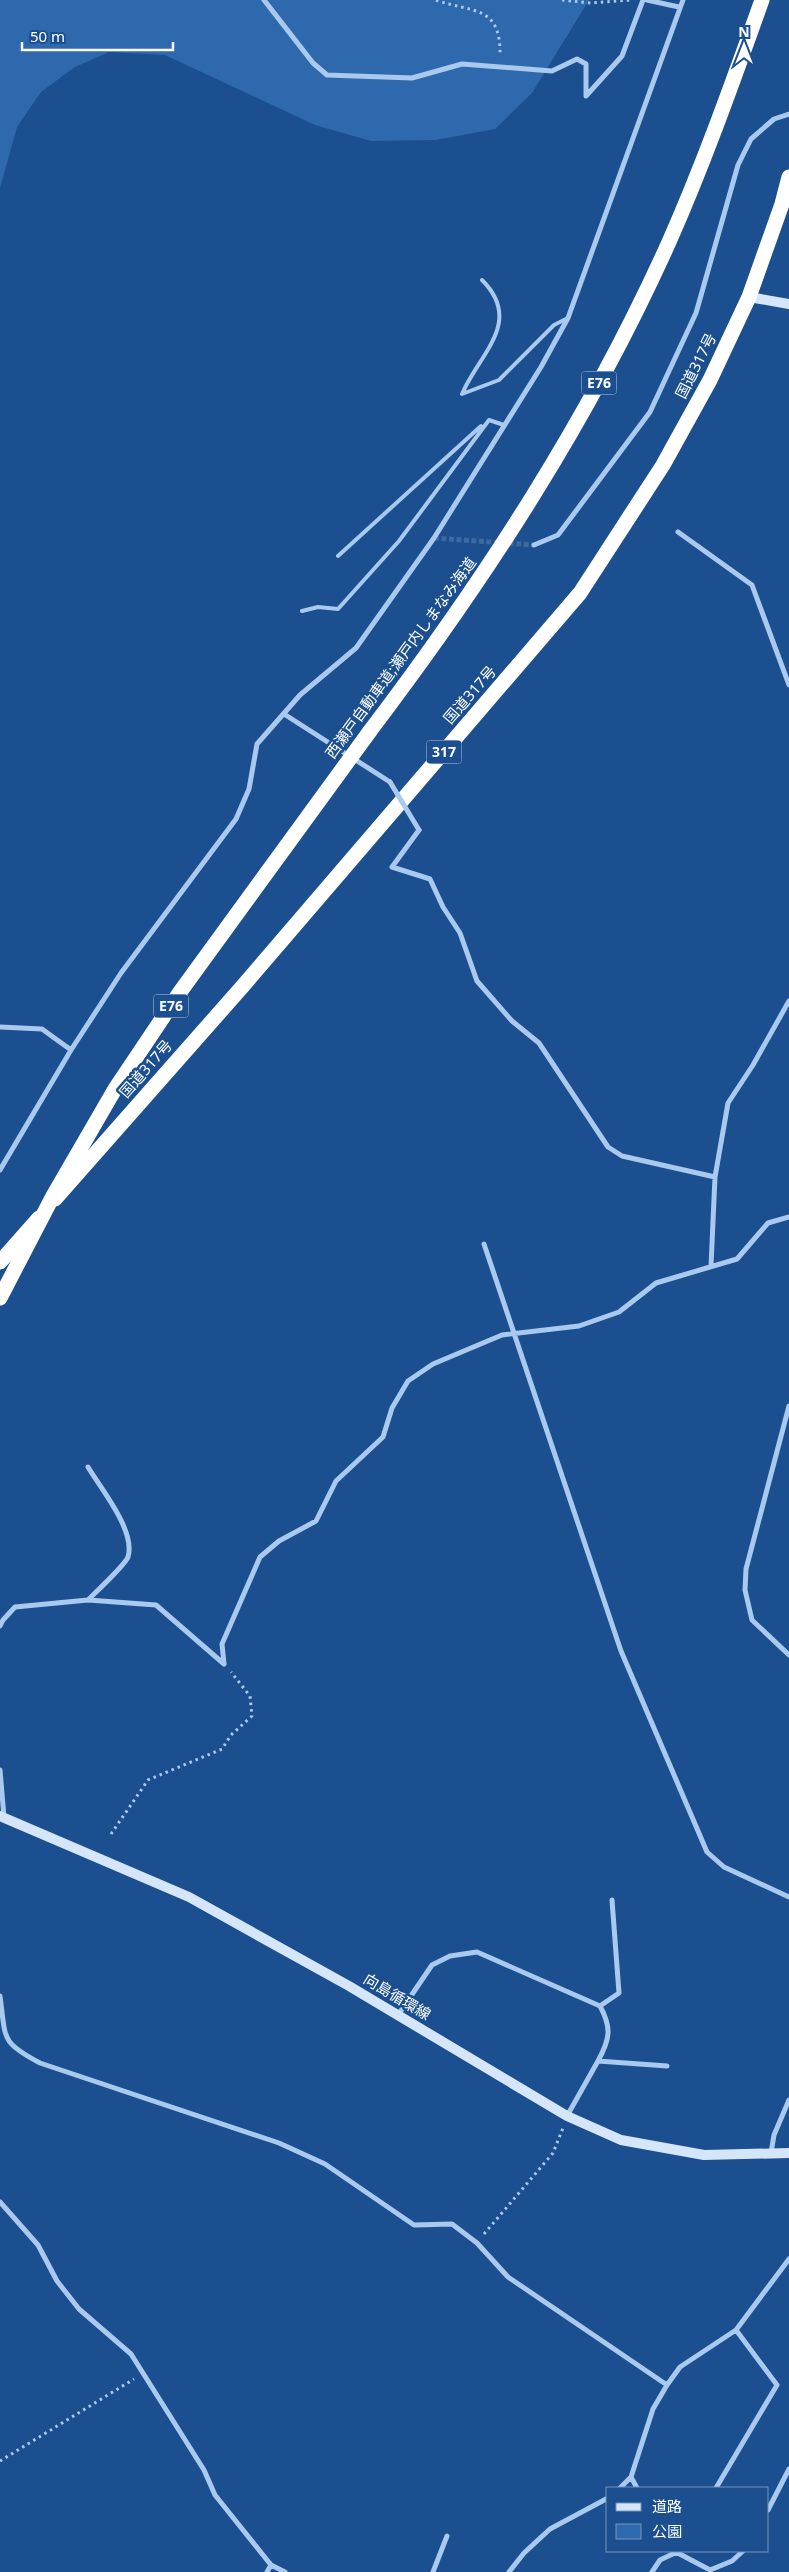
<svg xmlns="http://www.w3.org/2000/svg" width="789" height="2572" viewBox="0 0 789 2572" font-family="'Noto Sans','Noto Sans JP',sans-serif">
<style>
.green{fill:#2e69ad}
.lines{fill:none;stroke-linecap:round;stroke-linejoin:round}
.street-tunnel{stroke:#3d69a0;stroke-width:5;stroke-dasharray:5 2.5;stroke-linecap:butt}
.path{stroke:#a9c9ee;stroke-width:3;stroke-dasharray:2.5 4;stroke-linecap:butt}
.lane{stroke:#a9c9ee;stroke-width:4}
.street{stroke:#a9c9ee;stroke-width:5}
.secondary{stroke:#d6e6fa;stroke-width:10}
.highway{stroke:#fff;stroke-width:15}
.street-bridge{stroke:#a9c9ee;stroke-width:5}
.highway-bridge{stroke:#fff;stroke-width:15}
.labels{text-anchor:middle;stroke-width:5;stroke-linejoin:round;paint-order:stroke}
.shield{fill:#1b4f8f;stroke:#bbcadd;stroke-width:1}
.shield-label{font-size:14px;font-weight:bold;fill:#fff}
.street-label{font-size:15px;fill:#fff;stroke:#1b4f8f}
</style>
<rect width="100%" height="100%" fill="#1b4f8f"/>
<!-- green -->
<path class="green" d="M0,0H589L532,93L495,129L436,140L371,141L315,125L165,55L109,52L75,67L41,92L17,127L0,188Z"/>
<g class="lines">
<!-- street-tunnel -->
<path class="street-tunnel" d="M434,538L534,545"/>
<!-- path -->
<path class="path" d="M436,0C471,13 501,4 500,55
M562,0L591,3L631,0
M111,1834L148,1780L222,1749L231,1735L252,1716L250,1696L231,1672
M484,2234L553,2153L563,2128
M0,2461L134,2379"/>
<!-- lane -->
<path class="lane" d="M482,280C524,322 479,354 462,394L499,380L554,325L568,318
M338,556L481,426
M302,611L318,607L338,609L399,541L489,420L504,425"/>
<!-- street -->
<path class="street" d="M264,0L313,63L327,75L412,78L462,64L552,71L577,59L586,64V96L622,56L643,0
M647,0L679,7
M678,532L752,585L789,685
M534,545L558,535L650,412L696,313L738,165L751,139L774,119L789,114
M284,714L390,782
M419,830L392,867L430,879L443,907L460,933L477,981L512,1021L539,1043L608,1147L622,1156L715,1177
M0,1027L42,1029L71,1050
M0,1170L71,1050L121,973L236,819L249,789L257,744L300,695L356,648L434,538L541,367L568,318L683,0
M484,1244L621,1651L707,1852L724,1867L789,1897
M711,1266L715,1177L728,1103L753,1065L789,1001
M789,1406L746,1569L745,1590L752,1620L789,1655
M88,1600L156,1605L224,1664
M0,1626L3,1620L15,1607L88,1600C96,1592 125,1565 128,1557C136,1531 101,1489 88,1467
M224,1664L222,1644L260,1557L279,1541L316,1521L336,1481L383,1437L392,1408L408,1381L433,1364L502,1335L579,1326L619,1312L656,1283L737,1259L768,1223L789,1217
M0,1770L4,1817
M0,1996C6,2039 0,2042 40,2063L279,2143L325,2164L414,2225L452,2224L477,2243L508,2277L667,2385
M398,2015L432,1965L450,1956L477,1952L600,2006
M598,2061C610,2039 612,2028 600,2006L619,1993L612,1900
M567,2116L598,2061L667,2066
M771,2153L774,2135L789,2100
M0,2202L38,2245L57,2281L79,2309L131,2354L204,2470L215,2495L271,2565L267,2572
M631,2477L637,2488
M620,2488L631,2477L653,2409L667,2385L680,2367L736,2330L789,2259
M716,2488L777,2385L736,2330
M768,2510L789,2469
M674,2551L710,2570L732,2561L743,2551
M271,2565L285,2572
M433,2572L447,2536
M509,2572L524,2553L550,2529L608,2498
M652,2572L660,2560L679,2551"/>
<!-- secondary -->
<path class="secondary" d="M749,297L789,304
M0,1816L189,1897L349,1986L567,2116L621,2140L704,2155L789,2153"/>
<!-- highway -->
<path class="highway" d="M370,731C486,578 590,418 669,242C704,163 733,81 762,0
M55,1199L242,987L580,593L663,465L710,380L749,297L782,204L789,177
M0,1262L39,1218"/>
<!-- street-bridge -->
<path class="street-bridge" d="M390,782L419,830"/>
<!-- highway-bridge -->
<path class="highway-bridge" d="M0,1298L53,1196L115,1089L180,992L370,731"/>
</g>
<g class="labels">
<!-- shield labels -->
<g class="shield">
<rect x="581.5" y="371.5" width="35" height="23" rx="4"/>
<rect x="426.5" y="740.5" width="35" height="23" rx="4"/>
<rect x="153.5" y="994.5" width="35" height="23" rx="4"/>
</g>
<g class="shield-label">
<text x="599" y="388">E76</text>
<text x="444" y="757">317</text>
<text x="171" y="1011">E76</text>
</g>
<!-- street labels -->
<g class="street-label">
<text transform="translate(696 366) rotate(-63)" y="5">国道317号</text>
<text transform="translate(401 658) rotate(-54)" y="5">西瀬戸自動車道;瀬戸内しまなみ海道</text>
<text transform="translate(470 695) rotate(-49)" y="5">国道317号</text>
<text transform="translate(146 1069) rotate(-49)" y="5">国道317号</text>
<text transform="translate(397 1997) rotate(31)" y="5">向島循環線</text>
</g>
</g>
<!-- legend -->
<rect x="606" y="2487" width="162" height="65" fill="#1b4f8f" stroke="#7695bc"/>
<rect x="616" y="2503" width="25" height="8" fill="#d6e6fa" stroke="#7695bc"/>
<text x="652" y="2512" font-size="15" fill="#ffffff">道路</text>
<rect x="616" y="2524" width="25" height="15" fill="#2e69ad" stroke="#7695bc"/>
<text x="652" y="2537" font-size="15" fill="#ffffff">公園</text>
<!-- north arrow -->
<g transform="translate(744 45)" stroke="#1b4f8f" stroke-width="4" paint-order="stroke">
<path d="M0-4L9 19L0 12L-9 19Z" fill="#ffffff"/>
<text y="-8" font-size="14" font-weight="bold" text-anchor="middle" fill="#ffffff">N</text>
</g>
<!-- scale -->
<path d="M22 42v8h151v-8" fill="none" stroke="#ffffff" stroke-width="2.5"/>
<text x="30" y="42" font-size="15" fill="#ffffff" stroke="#1b4f8f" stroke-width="4" paint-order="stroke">50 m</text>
</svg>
